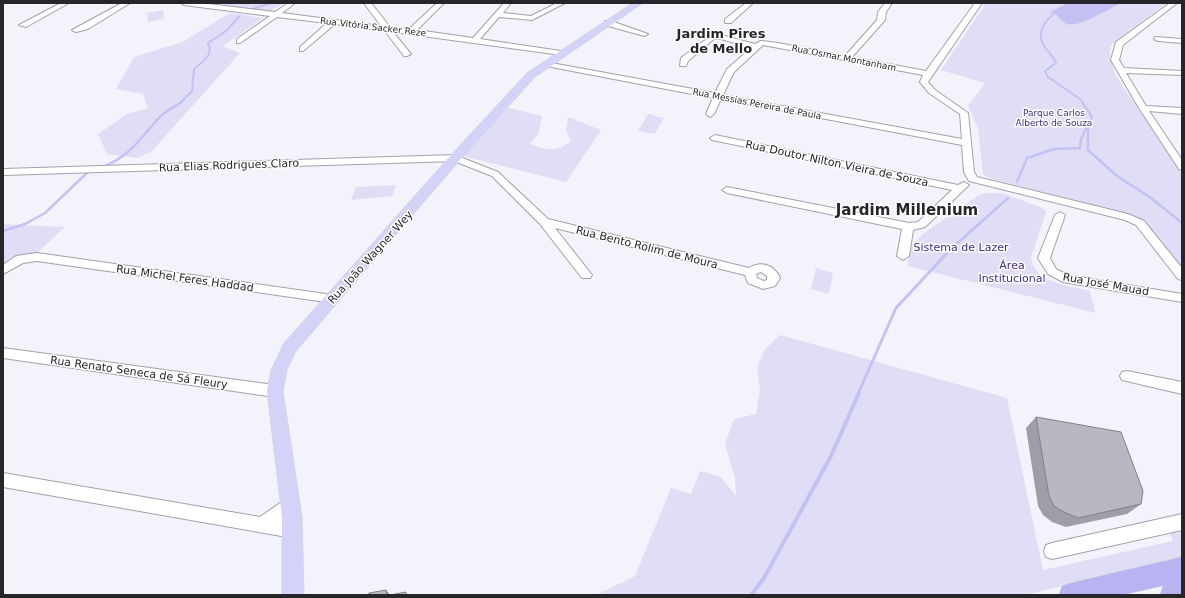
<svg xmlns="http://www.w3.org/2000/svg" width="1185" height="598" viewBox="0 0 1185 598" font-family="'DejaVu Sans',sans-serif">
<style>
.green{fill:#dfdef6}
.water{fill:#c5c2f3}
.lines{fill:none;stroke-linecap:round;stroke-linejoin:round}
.stream-far3{stroke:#c5c2f3;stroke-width:2}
.stream-far2{stroke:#c5c2f3;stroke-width:2.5}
.stream-far1{stroke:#c5c2f3;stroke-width:3}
.stream{stroke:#c5c2f3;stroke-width:4}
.minor-casing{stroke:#a1a1aa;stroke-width:2}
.major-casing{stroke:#d4d4d4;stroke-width:1}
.highway-casing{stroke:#d4d4d4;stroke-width:1}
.minor{fill:#fff;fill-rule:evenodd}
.major{fill:#d4d2f7;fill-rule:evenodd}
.highway{fill:#b8b4f1;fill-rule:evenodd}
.wall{fill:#9e9ea6}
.shaded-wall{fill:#818187}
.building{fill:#b8b8c1;stroke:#818187}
.labels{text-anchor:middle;stroke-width:3;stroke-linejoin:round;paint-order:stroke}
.far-street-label{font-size:9px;fill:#26262a;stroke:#fff}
.far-park-label{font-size:9px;fill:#402c87;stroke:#fff}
.street-label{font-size:11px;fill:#26262a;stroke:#fff}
.park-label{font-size:11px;fill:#402c87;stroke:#fff}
.far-district-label{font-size:13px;font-weight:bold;fill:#26262a;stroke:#fff}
.district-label{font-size:15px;font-weight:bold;fill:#26262a;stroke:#fff}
</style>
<rect width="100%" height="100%" fill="#f3f3fc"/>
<!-- green -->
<path class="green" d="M226,3H284L268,12L222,6Z
M986,3H1166L1110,46V58L1116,76L1182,174V267L1145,222L1127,214L1003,182L989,178L983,174L978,129L968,106L985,83L941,70Z
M163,10L164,19L148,22L147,13Z
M230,13L263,18L223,46L240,53L151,152L137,158L107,154L98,134L127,114L148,108L143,94L116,89L134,57L182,42Z
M506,107L542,116L539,133L530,144C547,150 556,153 571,141L566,131L568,117L601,130L566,182L463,156Z
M648,114L664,118L655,134L638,131Z
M396,185L392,196L351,200L356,187Z
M986,193H1001L1043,208L1046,212L1045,216L1031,257C1033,282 1069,287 1089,290L1096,313L908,266L910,247L923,234L979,195Z
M3,224L65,227L37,253L16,258L3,264Z
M816,268L833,273L829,294L811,289Z
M780,335L1007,398L1043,570L1173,541L1170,533L1182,530V557L1025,595H596L635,576L671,488L691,494L700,471L721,477L736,496L735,478L725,444L734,419L756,414L760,389L757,367L765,349Z"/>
<!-- water -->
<path class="water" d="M1065,3H1121C1108,9 1080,28 1067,24C1060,21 1058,13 1050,12L1064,5Z"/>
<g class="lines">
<!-- stream-far3 -->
<path class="stream-far3" d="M252,9L272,3
M1058,11C1044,20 1034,35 1047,50C1051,55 1054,57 1056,63L1045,71L1048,77L1080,99L1083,103
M180,103L192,91L194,69C203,61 214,56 208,43L226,31L240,16"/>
<!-- stream-far2 -->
<path class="stream-far2" d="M1088,127V150L1117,176L1151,198L1182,223
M103,167C134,154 139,138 161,116C167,110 175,107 182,102
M1017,182L1027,158L1054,149L1080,148L1081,139L1092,117L1082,102
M3,231L25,224L45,213L88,172
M970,232L1008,198"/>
<!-- stream-far1 -->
<path class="stream-far1" d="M858,394L896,308L948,252L971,231"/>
<!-- stream -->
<path class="stream" d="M751,595L764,578L831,456L859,393"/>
<!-- minor casing -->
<g class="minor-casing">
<path id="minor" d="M61,3H69L26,27L19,25Z
M122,3H130L88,29L76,32L72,30Z
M181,3H200L275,12L288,3H295L282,13L381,26L364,3H371L390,27L409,29L437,3H444L417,30L473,38L504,3H511L503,13L531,16L557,3H565L532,20L499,17L480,39L561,51L565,53L561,55L393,32L411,54L407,56H404L385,31L335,24L303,51H300V47L327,23L277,17L240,43H237V39L270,16L184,5Z
M746,3H753L731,23H725V19Z
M885,3H892L886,12L885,20L852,57L926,71L975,3H982L928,82L935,90L968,113L974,172L977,177L1128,214L1144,221L1182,268V280L1178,279L1136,225L1125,220L969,181L964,172L962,145L721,99L714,114L710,117L706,114L713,98L546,66L542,64L546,62L715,93L727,69L751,48L721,39H714L688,61L686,66H680L681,58L712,35H721L755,44L761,41L778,43L845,56L877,20L878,12ZM763,45L923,75L920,82L929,93L960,114L962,139L723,95L734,72Z
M1170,3H1177L1123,45L1119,60L1124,68L1182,71V75L1126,73L1146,106L1182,108V114L1149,111L1182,160V170L1179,169L1139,108L1111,60L1116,42Z
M605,21H611L648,34L644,36L605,25Z
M1155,37L1182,39V43L1158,41L1154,39Z
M715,135L958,185L964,182L969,185L925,227L913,230L909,256L903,260L897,256L902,229L727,193L722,190L727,187L909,223L918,222L952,190L712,140L710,138Z
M455,155L498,172L548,219L749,268C761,261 774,264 780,278L775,286L763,289L748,283L745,275L555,228L592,275L590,278H582L540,224L492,176L454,161L3,175V169ZM761,272L767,276V280L764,281L757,278L756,274Z
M1060,212L1065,215L1050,258L1056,269L1068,275L1182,294V302L1063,282L1048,274L1038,258L1055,215Z
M37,253L333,295L337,296L339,299L337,302L333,303L37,261L23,263L3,274V265L16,256Z
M3,348L275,385L280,387L282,391L280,395L275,397L3,358Z
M1127,371L1182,382V394L1122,380L1120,376L1122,372Z
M3,473L260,517L290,496L295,498L298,503L295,508L282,520L299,524L301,530L299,536L293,538L3,487Z
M1182,514V530L1052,559L1046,557L1044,551L1046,545L1052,543Z"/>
</g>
<!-- major casing -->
<g class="major-casing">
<path id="major" d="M633,3H643L535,77L459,161L296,351L287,370L283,391L302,517L304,595H282V517L267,391L271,370L284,343L451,155L527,73Z"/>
</g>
<!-- highway casing -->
<g class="highway-casing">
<path id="highway" d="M1182,557V595H1160L1163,586L1170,584L1122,595H1059L1062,586L1071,583Z"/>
</g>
<!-- minor -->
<use href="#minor" class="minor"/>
<!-- major -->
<use href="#major" class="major"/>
<!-- highway -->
<use href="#highway" class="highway"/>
</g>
<!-- wall -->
<path class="wall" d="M1036,417L1141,504L1127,514L1066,527L1052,522L1043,515L1038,506L1026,428Z"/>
<!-- shaded-wall -->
<path class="shaded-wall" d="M386,590L390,595H387Z"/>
<!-- building -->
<path class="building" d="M1036,417L1121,432L1143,491L1141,504L1078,518L1064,512L1054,506L1049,496Z
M386,590L387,595H368L369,593Z
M406,592V595H390Z"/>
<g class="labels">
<!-- far-street labels -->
<g class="far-street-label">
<text transform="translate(373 27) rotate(7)" y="3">Rua Vitória Sacker Reze</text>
<text transform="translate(844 58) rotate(11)" y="3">Rua Osmar Montanham</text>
<text transform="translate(757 104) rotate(11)" y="3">Rua Messias Pereira de Paula</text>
</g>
<!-- far-park labels -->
<g class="far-park-label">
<text x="1054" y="116">Parque Carlos<tspan x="1054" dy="10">Alberto de Souza</tspan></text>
</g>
<!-- street labels -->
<g class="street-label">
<text transform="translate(837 163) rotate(12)" y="4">Rua Doutor Nilton Vieira de Souza</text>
<text transform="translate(229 165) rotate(-2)" y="4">Rua Elias Rodrigues Claro</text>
<text transform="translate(647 247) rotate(14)" y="4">Rua Bento Rolim de Moura</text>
<text transform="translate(370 257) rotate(-48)" y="4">Rua João Wagner Wey</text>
<text transform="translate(185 278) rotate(8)" y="4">Rua Michel Feres Haddad</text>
<text transform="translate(1106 284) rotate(10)" y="4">Rua José Mauad</text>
<text transform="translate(139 372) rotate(8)" y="4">Rua Renato Seneca de Sá Fleury</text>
</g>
<!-- park labels -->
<g class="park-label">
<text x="961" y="251">Sistema de Lazer</text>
<text x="1012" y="269">Área<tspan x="1012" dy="13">Institucional</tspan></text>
</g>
<!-- far-district labels -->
<g class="far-district-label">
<text x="721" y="38">Jardim Pires<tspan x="721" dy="15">de Mello</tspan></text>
</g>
<!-- district labels -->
<g class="district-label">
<text x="907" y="215">Jardim Millenium</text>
</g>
</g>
<!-- border -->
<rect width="1185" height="598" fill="none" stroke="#26262a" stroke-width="8"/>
</svg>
